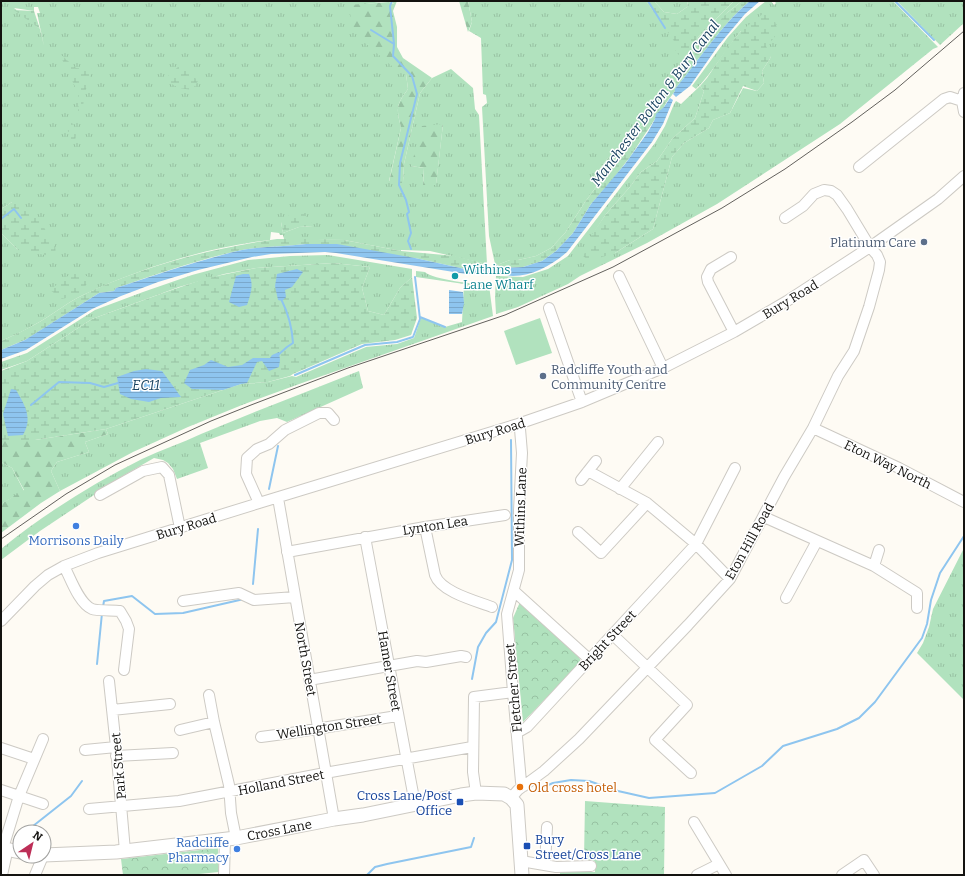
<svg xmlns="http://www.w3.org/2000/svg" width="965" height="876" viewBox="0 0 965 876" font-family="Bitter,serif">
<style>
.grass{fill:url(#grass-tufts);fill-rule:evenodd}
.forest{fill:url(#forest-firs)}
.wetland{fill:url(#wetland-marsh)}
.park{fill:url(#park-crowns)}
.pitch{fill:#b1e2be}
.water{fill:url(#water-rules)}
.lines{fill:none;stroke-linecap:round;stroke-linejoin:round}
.stream{stroke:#8ec5ef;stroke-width:2}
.minor-casing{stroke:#cdcac4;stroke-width:12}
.major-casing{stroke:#cdcac4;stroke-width:15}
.minor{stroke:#fff;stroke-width:10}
.major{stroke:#fff;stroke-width:13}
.tram{stroke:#63615d;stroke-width:1}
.service-dot{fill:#5c6f8a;stroke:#fff;stroke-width:1.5}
.culture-dot{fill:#0f9aa8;stroke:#fff;stroke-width:1.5}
.shop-dot{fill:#3f7fe0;stroke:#fff;stroke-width:1.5}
.food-dot{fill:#e8710a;stroke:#fff;stroke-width:1.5}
.transit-dot{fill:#1a4fb4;stroke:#fff;stroke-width:1.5}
.labels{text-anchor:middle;stroke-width:3;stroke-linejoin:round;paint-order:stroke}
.service-label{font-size:13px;fill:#4e5e75;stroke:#fff;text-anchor:end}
.culture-label{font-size:13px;fill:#0d838f;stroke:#fff;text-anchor:start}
.street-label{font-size:13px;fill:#141310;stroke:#fff}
.shop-label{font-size:13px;fill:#366cbe;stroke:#fff}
.food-label{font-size:13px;fill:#c56008;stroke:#fff;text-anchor:start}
.transit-label{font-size:13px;fill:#164399;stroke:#fff;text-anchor:end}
.water-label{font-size:14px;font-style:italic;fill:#194360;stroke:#fff}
</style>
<defs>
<pattern id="grass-tufts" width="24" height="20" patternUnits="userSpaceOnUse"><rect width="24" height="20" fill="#b1e2be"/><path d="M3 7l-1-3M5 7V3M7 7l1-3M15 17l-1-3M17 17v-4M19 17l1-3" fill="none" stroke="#97c1a2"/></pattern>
<pattern id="forest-firs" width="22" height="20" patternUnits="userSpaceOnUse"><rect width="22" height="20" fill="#b1e2be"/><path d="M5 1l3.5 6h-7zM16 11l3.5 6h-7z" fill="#97c1a2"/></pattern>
<pattern id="wetland-marsh" width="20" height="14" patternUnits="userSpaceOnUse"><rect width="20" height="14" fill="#b1e2be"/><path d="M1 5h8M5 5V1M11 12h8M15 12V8" fill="none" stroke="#97c1a2"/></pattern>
<pattern id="park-crowns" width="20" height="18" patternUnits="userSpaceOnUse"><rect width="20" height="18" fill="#b1e2be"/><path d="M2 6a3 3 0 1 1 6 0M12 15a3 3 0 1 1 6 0" fill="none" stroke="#97c1a2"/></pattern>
<pattern id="water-rules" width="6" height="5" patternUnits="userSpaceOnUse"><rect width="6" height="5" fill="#8ec5ef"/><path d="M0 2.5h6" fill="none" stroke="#7aa8cc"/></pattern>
</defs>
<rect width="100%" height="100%" fill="#fefbf4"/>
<!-- grass -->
<path class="grass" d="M1,1H389L352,6L406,74L408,89C403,96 397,103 398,112C398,117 400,122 401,128L389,181L403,182L404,164L420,93L432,78L451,69L473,88L475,109L479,115L487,264L430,251L401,250V251L344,240L284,239L283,235H280L279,233L271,232L270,240C208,247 140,268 83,295C66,303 51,316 34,325C24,331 12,336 1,341V233L18,250L12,202L1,209ZM34,7H38L40,13H37L44,46L40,29L14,8L34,11ZM443,124L436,184H423L424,168L411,166ZM281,222L313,226L299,227L283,233Z
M468,1H646L675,41L684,63L698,37L734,1H742L728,12L676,80L675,91L666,103L662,98C645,118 632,140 616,161L608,158L593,178L599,183L585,202L565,233L551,248L536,256L518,260H510L497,265L495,264L489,236L482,107L487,103L486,95L483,94L481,38L469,31L472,22Z
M654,1H688L687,7L677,14L664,12Z
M766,1H771L774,5L776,3L774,1H893L938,47L933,49L840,124L717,204L647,243L580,276L568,284L518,307L496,314L495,297L496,276L523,277L548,269L568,256L655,143L665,126L674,104L676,101L681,104L700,86L704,91L695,118L672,139L657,161L641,172L629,188L606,214L589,240H593L615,253L653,229L672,157L684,143L709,128L713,120L730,113L743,88L757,91L764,83L762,71L771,57L741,31C725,50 713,72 696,89L692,86L728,37L746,17Z
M897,1H964V23L940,45Z
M328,255L412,269V277L400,288L384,315L368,311L362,288L370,267L333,263L256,268L224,274L179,287L92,319L27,361L1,370V362L27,353L95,310L143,292L192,275L248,260L290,256Z
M416,271L425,272C433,280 476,284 489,285L493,316L302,383L242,405L188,427L133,452L60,491L51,471L57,462L89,452L85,442L108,434L106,429L241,384L268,382L292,376L296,377L366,347L397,344L414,338L421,318L445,327L462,322L464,284L416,277Z
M359,371L363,388L287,422L277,418L260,421L200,443L208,468L177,479L173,469L168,463L163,460L154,458L121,477L40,531L1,560V549C44,514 92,484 142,459C161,450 182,443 201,434C253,412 306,392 359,371Z
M1,462L12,468L24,491L1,504Z
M964,548V700L917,653L923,643L929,627L933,609Z"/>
<!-- forest -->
<path class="forest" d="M391,1H397L393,11L397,27V47L403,58L432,78L420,93L404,164L403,183L389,182L401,128C400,122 398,117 398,112C397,103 403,96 408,89L406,74L400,73L365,43L352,28L349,5L389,2L394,4Z
M459,1H468L472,22L468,32Z
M443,124L436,185H423L424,168L411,166L422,126Z
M106,429L108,434L85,442L89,452L57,462L51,471L60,491L41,503L1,533V504L24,490L12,468L1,462V440H35Z"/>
<!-- wetland -->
<path class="wetland" d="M646,1H654L664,12L677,14L687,7L688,1H734L698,37L684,63L672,45L674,41Z
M742,1H750C721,25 699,60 675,89L676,80L722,18L728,12Z
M769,9C777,26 783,32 766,46L771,57L762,71L764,83L757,91L743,86L730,113L713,120L709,128L684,143L672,157L653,229L615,253L589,261L583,256L592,240H588L606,214L629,188L641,172L657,161L672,139L695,118L704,91L700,86L707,78L727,48L741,31Z
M14,10L34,11L40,29Z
M59,53L76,68L93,69L84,95L83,110L76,120L79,106L78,93Z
M179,66H184L198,81L192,90L179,88L170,83L168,76Z
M662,98L666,103L664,107L655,119L630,157L613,179L591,204L573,233L556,251L542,261L523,267L501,268L497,265L510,260H518L536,256L551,248L565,233L585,202L599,183L593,179L608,158L615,157L616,160C632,139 646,118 662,98Z
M72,122L76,135L75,141H70L67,126Z
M12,202L27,209L38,219L55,244L56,257L18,250L1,233V209Z
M293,212L304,214L314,226L299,227L283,233L281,222Z
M277,239H318L344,240L401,251L455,256L487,264L488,268L465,269L415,258L306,244C282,247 257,246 233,252C194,261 155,275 116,288L114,291L99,293L27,339L1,350V341C12,336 23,331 34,325C51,316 66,303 83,295C143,266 211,248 277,239Z
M333,263L370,267L362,288L368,311L384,315L400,288L412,277L417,318L411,335L395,340L362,344L293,374L290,376L268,382L241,384L106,429L35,440H1V371L27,361L92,319L163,293L207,278L256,268Z
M79,272L90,278L81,294L62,299L50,290L66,277Z"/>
<!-- park -->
<path class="park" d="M520,602L579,657L581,662L523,722L513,618Z
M585,801L665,807L664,875H560V872H595V861L584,860Z
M218,848L219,872L189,875H123L121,859Z"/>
<!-- pitch -->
<path class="pitch" d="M540,318L552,353L516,365L504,331Z"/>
<!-- water -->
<path class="water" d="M750,1H760L745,14L718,46L690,86L676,97L673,94L675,91V89C699,60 721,25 750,1Z
M670,98L673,100L663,124L652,142L567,252C552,265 533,276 513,276C506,276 500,273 494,273L496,265L501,268L523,267L542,261L556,251L573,233L591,204L625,164L648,132L655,119L656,114L664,107Z
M306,244H337L415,258L465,269L488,268L489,273L466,274L336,253L325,252L271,254L252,257L198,270L158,282L121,296L92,309L26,350L1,359V350L25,340L99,293L114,291L116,288C155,275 194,262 233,252C257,246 282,247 306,244Z
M297,269L303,272L292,287L285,290L286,297L282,301L278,300L275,286L277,274Z
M243,274H249C254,285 251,293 247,305L239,307L229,302L236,276Z
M449,290L463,292L464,303L462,314H449Z
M279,352L280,360L279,367L269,371L262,361L257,362L247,383L241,384L223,390L192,389L184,383L190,370L204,365L211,360L228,367L242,365L253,358H270L272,355Z
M146,369L162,371L181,397L161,398L149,402L131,399L120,394L117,377L134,371Z
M11,389L16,390C25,405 33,418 23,435L8,436L3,414Z"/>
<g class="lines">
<!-- stream -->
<path class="stream" d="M392,1L390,6L394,44L393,56L412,76L417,94L400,163L399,185L406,200L409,212L407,214L411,233L408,241L411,249
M648,1L665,28
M895,1L934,40
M371,30L394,44
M1,219L14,209L21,218
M420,317L445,327
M278,355L287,347L293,343C292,328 289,315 282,301
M295,375L365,345L397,342L413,337L420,319L415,277
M31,405L59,382L90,383L104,387L118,383
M269,489L278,446
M253,584L258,529
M103,607L104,601L132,596L155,614L183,613L244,599
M97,664L102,613
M472,679L478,647L486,633L496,622L512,560L511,440
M541,788L553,783L571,780L589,781L618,791L649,798L715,793L762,766L783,746L837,729L859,718L875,702L922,638L927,624L931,600L940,573L964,536
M28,830L71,796L82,781
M367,875L375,867L387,864L471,847L474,838"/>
<!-- minor casing -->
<g class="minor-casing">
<path id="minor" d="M964,93L962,101L964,112
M859,167L944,99L950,97L962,101
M731,257L711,269L707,277L708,282L734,332
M619,276L663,368
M549,308L582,402
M518,424L520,429L522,453L519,510V570L507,614L513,692L521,782L524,786
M813,428L899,468L964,502
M588,471L647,503L696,544L730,579
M581,480L596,461
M620,489L658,442
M100,495L143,471L162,467L169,475L180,528
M278,498L334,819
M259,503L246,474L247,458L257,449L269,444L285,430L319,413H328L334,420
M764,517L874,566L917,593V608
M425,527L435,575C441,592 476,601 492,607
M578,532L601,553L647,503
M365,537L415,804
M287,552L425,527L505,515
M64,566C70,577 79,604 92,609C97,611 114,610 120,611L126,621L129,629L124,670
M874,566L879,550
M514,591L589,659
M786,598L817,541
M183,601L239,593L254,600L295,597
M1,621L35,586L48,575L64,566L98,553L259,503L518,424L582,402L663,368L734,332L787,301L870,247L938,199L964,176
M613,635L687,705L655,740L691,773
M309,680L417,661L426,662L461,656L466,657
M109,681L116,747L125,851
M209,695L214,722L229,785L231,813L236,838
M112,710L170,704
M180,730L214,722
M516,731H520L527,727L696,544L735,468
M261,737L291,733L397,716
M1,748L34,759
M85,750L116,747
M116,756L173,753
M1,790L43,804
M476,793L473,772L474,697L513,692
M511,798L518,790L544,771L579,739L688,625L730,579L784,477L813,428L838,376L854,351L869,307L879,270L880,262L877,255L870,247L847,209L837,195L831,191L824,190L814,194L803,206L785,218
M89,809L179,801L325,773L472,747
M694,822L726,875
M3,848L19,796L43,739
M521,861L556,867L591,866
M545,865L547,827
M2,875L6,857
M35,875L43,856
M224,875L225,839
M697,875L719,864
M842,875L864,860L874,875"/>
</g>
<!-- major casing -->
<g class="major-casing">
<g id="major">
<path d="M1,848L20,852"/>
<path id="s1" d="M44,855L116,852L236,838L334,819L363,815L461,795L476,793L504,794L511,798L517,805L522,875"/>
</g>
</g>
<!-- minor -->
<use href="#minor" class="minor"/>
<!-- major -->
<use href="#major" class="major"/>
<!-- tram -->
<path class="tram" d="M1,539L66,494L115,465L211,421L251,405L348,368L505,315L613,267L722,208L785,169L852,122L895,90L964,31"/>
</g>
<!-- markers -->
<g class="service-dot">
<circle cx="924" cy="242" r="4"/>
<circle cx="543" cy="376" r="4"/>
</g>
<circle class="culture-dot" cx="455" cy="276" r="4"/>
<g class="shop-dot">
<circle cx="76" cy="526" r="4"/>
<circle cx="237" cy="849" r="4"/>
</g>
<circle class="food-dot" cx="520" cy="787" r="4"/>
<g class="transit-dot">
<rect x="456" y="798" width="8" height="8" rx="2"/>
<rect x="523" y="842" width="8" height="8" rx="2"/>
</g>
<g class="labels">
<!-- service labels -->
<g class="service-label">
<text x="916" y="247">Platinum Care</text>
<text x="551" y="374" text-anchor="start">Radcliffe Youth and<tspan x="551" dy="15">Community Centre</tspan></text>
</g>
<!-- culture labels -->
<g class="culture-label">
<text x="463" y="274">Withins<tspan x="463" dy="15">Lane Wharf</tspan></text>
</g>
<!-- street labels -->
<g class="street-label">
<text transform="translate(790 299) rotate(-31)" y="5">Bury Road</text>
<text transform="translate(495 431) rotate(-17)" y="5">Bury Road</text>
<text transform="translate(888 464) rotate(26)" y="5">Eton Way North</text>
<text transform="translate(520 507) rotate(-88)" y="5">Withins Lane</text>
<text transform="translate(435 525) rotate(-9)" y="5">Lynton Lea</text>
<text transform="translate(186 526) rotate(-17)" y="5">Bury Road</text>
<text transform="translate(749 541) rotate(-61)" y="5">Eton Hill Road</text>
<text transform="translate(607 640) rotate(-47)" y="5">Bright Street</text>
<text transform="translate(306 659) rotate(80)" y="5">North Street</text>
<text transform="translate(390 671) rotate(80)" y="5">Hamer Street</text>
<text transform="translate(513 688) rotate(-95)" y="5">Fletcher Street</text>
<text transform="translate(329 726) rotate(-9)" y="5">Wellington Street</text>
<text transform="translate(118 766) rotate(-95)" y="5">Park Street</text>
<text transform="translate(281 782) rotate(-11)" y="5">Holland Street</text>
<text dy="5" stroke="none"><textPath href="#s1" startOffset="237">Cross Lane</textPath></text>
</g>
<!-- shop labels -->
<g class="shop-label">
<text x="76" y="545">Morrisons Daily</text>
<text x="229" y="847" text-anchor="end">Radcliffe<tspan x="229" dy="15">Pharmacy</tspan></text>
</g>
<!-- food labels -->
<g class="food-label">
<text x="528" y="792">Old cross hotel</text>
</g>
<!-- transit labels -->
<g class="transit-label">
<text x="452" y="800">Cross Lane/Post<tspan x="452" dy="15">Office</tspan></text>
<text x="535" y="844" text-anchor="start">Bury<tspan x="535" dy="15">Street/Cross Lane</tspan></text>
</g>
<!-- water labels -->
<g class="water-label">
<text transform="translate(655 103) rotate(-53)" y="5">Manchester Bolton &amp; Bury Canal</text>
<text x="146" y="390">EC11</text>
</g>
</g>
<!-- border -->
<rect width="965" height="876" fill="none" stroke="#141310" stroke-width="4"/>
<!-- north arrow -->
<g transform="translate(32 844) rotate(35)"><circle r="19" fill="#ffffff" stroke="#a1a19f"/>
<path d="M0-3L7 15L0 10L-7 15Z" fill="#bd2e57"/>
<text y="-6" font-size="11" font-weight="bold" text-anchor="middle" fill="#141310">N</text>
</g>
</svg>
